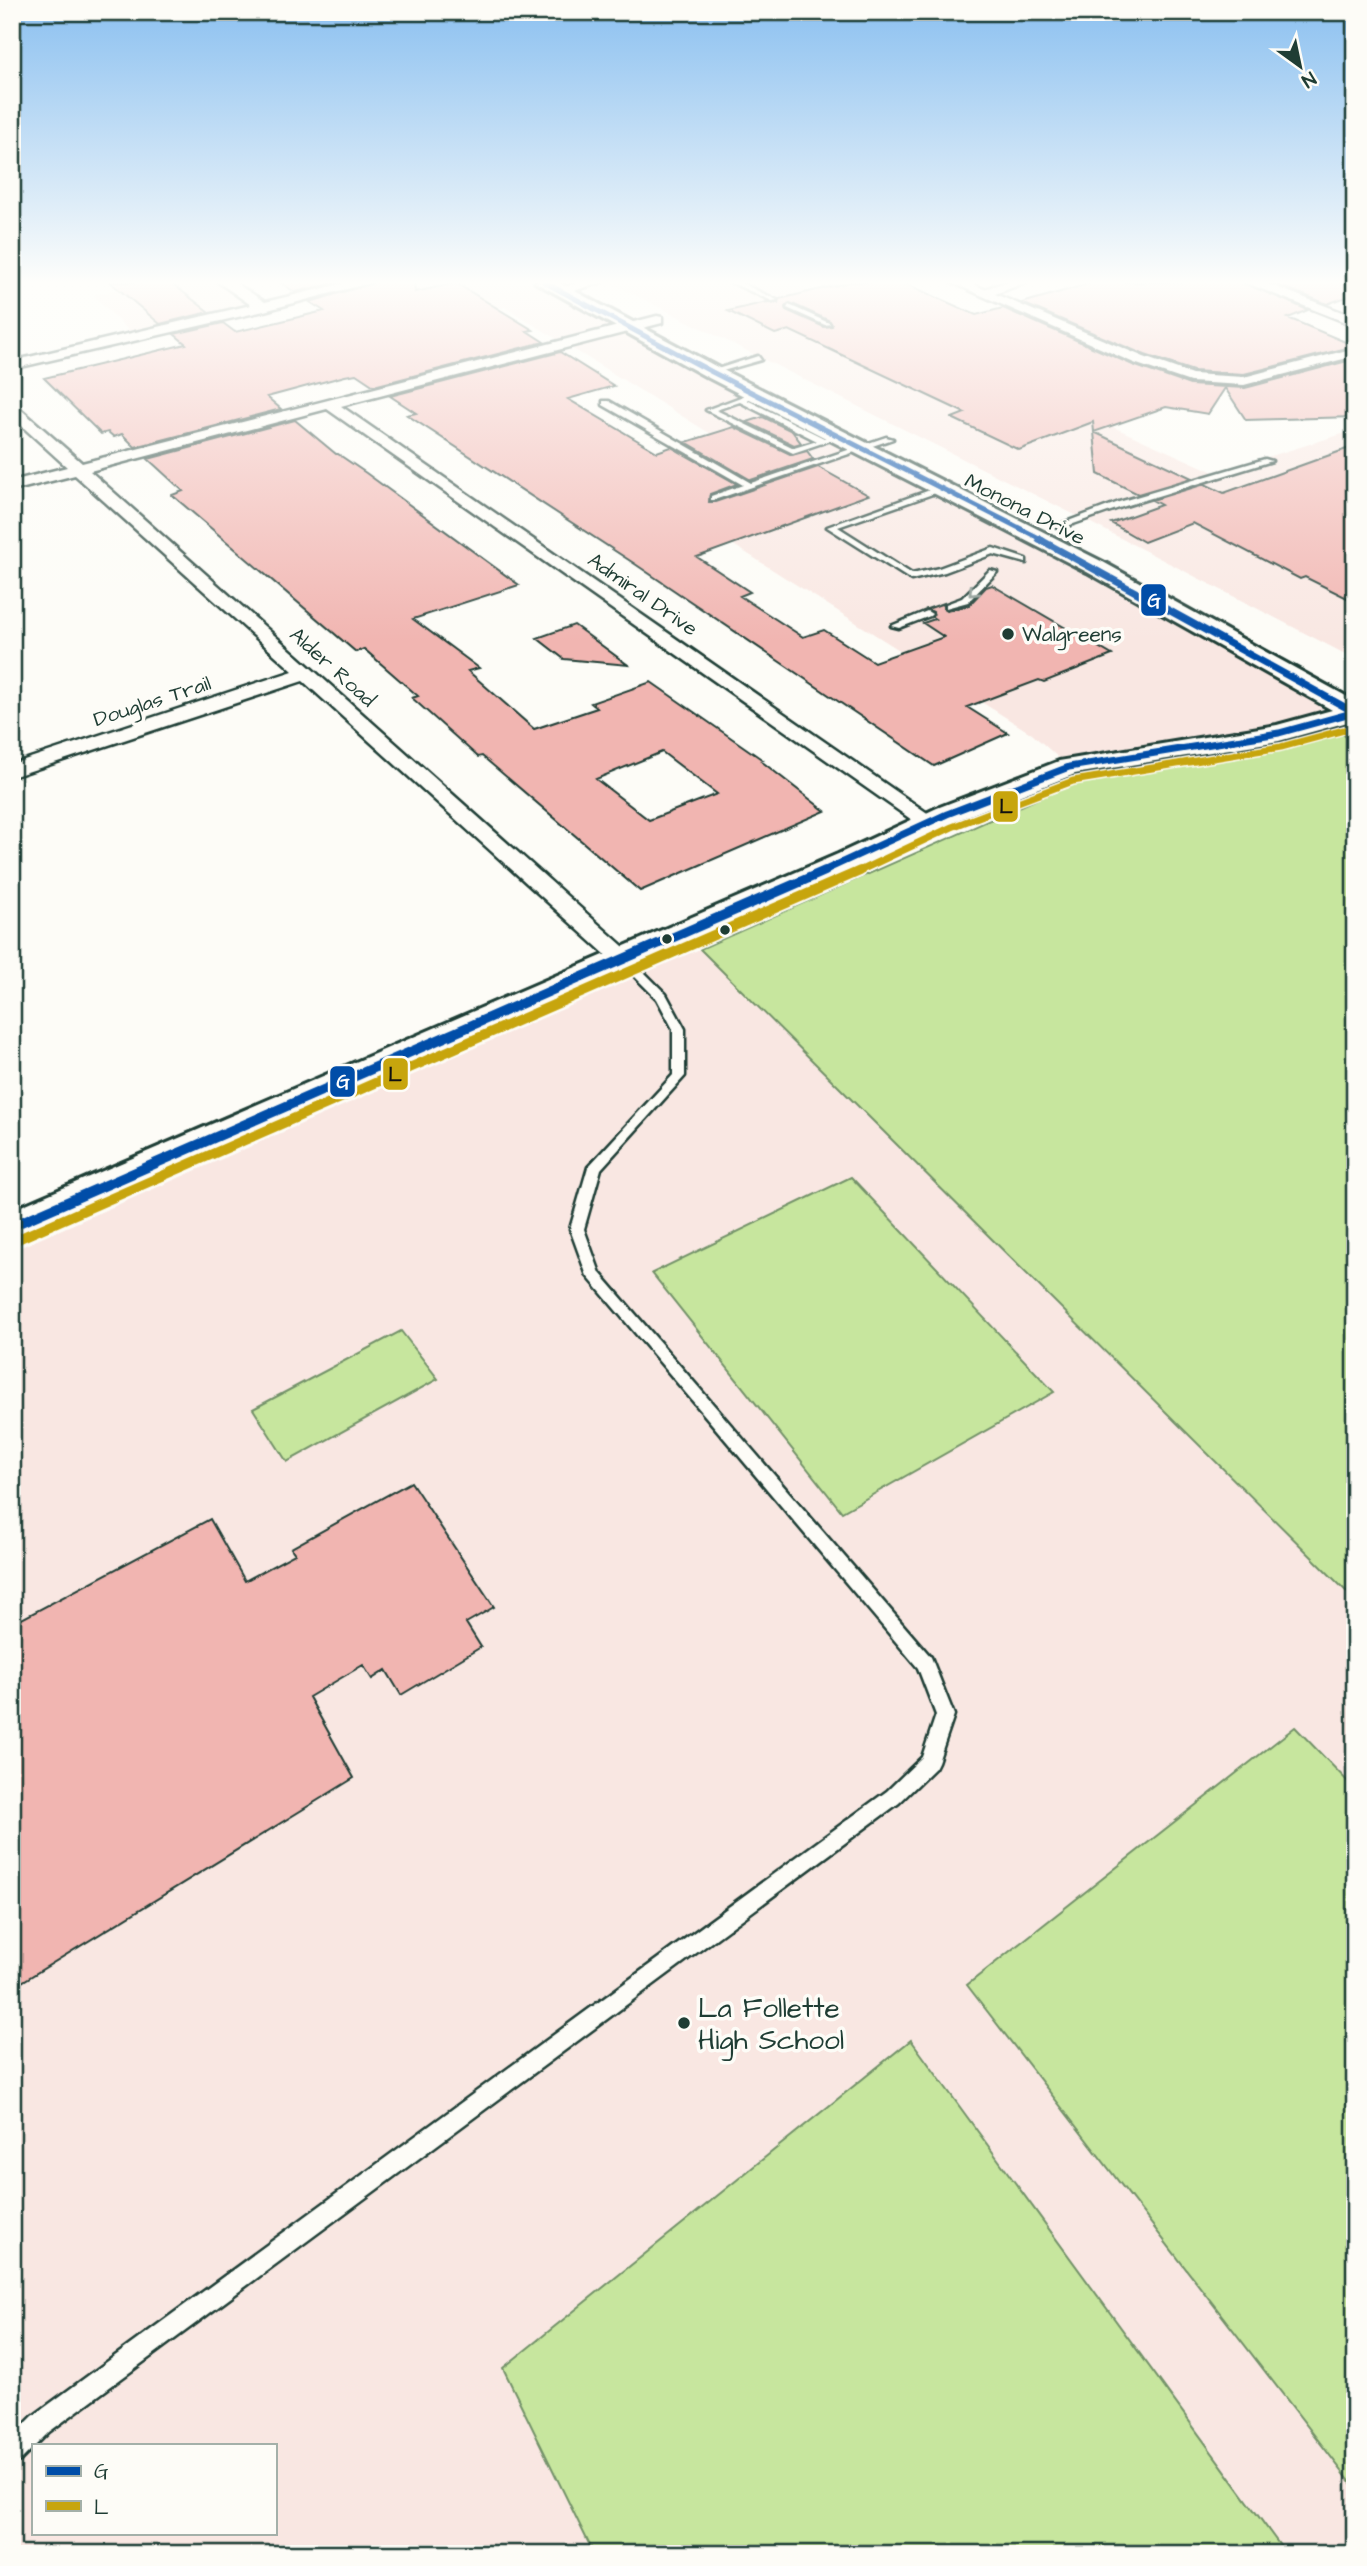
<svg xmlns="http://www.w3.org/2000/svg" width="1367" height="2566" viewBox="0 0 1367 2566" font-family="'Architects Daughter',sans-serif">
<style>
.built{fill:#f9e7e2;fill-rule:evenodd}
.green{fill:#c7e69e;stroke:#739269;stroke-width:2}
.building{fill:#f1b5b1;stroke:#1f3d34;stroke-width:2;fill-rule:evenodd}
.lines{fill:none;stroke-linecap:round;stroke-linejoin:round}
.lane-casing{stroke:#1f3d34;stroke-width:5}
.street-casing{stroke:#1f3d34;stroke-width:5}
.secondary-casing{stroke:#1f3d34;stroke-width:6}
.lane{fill:#fdfcf7;fill-rule:evenodd}
.street{fill:#fdfcf7;fill-rule:evenodd}
.secondary{fill:#fdfcf7;fill-rule:evenodd}
.bus-1-far2-casing{stroke:#fdfcf7;stroke-width:8}
.bus-1-far1-casing{stroke:#fdfcf7;stroke-width:10}
.bus-1-casing{stroke:#fdfcf7;stroke-width:14}
.bus-2-far1-casing{stroke:#fdfcf7;stroke-width:10}
.bus-2-casing{stroke:#fdfcf7;stroke-width:14}
.bus-1-far2{stroke:#004da8;stroke-width:5}
.bus-1-far1{stroke:#004da8;stroke-width:7}
.bus-1{stroke:#004da8;stroke-width:10}
.bus-2-far1{stroke:#c7a50d;stroke-width:7}
.bus-2{stroke:#c7a50d;stroke-width:10}
.oneway{stroke:#8e9c96}
.poi-dot{fill:#1f3d34;stroke:#fdfcf7;stroke-width:2.5}
.labels{text-anchor:middle;stroke-width:7;stroke-linejoin:round;paint-order:stroke}
.far-street-label{font-size:21px;fill:#1f3d34;stroke:#fdfcf7}
.far-poi-label{font-size:21px;fill:#1f3d34;stroke:#fdfcf7;text-anchor:start}
.near-poi-label{font-size:28px;fill:#1f3d34;stroke:#fdfcf7;text-anchor:start}
.line-badge{stroke:#fdfcf7;stroke-width:2.5}
.badge-label{font-size:19px;text-anchor:middle;font-weight:bold;fill:#fff}
.pale-badge-label{font-size:19px;text-anchor:middle;font-weight:bold;fill:#111}
</style>
<rect width="100%" height="100%" fill="#fdfcf7"/>
<filter id="ink" filterUnits="userSpaceOnUse"><feTurbulence type="fractalNoise" baseFrequency=".0143" numOctaves="2"/><feDisplacementMap in="SourceGraphic" scale="14" xChannelSelector="R" yChannelSelector="G"/><feConvolveMatrix kernelMatrix="1 2 1 2 8 2 1 2 1" color-interpolation-filters="sRGB"/></filter>
<g filter="url(#ink)">
<!-- built -->
<path class="built" d="M148,282H224L264,307L135,337L93,295Z
M336,282H544L1354,712L1069,767L1032,734L672,506L771,471L505,307L401,335L336,290L344,287Z
M609,282H789L1216,473L1355,430V659L1091,523Z
M700,949L1355,1600V2554H12V1251ZM33,2445H275V2533H33Z"/>
<!-- green -->
<path class="green" d="M1337,731L1355,742V1600L700,949L1071,784L1129,771L1265,752Z
M851,1177L1054,1392L842,1512L652,1273Z
M401,1331L438,1379L287,1462L253,1409Z
M1295,1727L1355,1789V2488L967,1985Z
M911,2040L1286,2554H594L503,2368Z"/>
<!-- building -->
<path class="building" d="M110,282H170L209,312L160,324Z
M279,282H337L295,292Z
M375,282H414L415,292L456,283L533,330L527,331L544,342L374,386L356,374L345,376L267,397L281,409L135,447L122,434L114,437L108,432L101,434L44,378L186,344L174,334L223,323L235,332L324,311L310,302Z
M850,282H902L976,315L1003,308L1133,365L1190,385L1245,388L1355,359V417L1246,420L1225,388L1208,414L1166,407L1094,432L1093,422L1019,450L952,418L965,413L789,330L775,334L728,311L767,302L778,303L779,299ZM790,303L830,321L832,326L824,327L786,310L785,307Z
M1095,282H1242L1308,310L1288,318L1355,346L1244,374L1193,371L1145,355L1022,303Z
M1271,282H1355V294L1327,304Z
M560,352L614,386L568,399L657,452L671,447L737,484L710,494L709,502H715L818,467L868,495L697,557L750,592L740,596L803,637L824,630L874,662L944,637L923,623L935,619L932,617L933,612L927,609L944,603L943,608L947,611L969,605L986,587L992,585L1112,655L1044,682L1039,680L967,707L1008,733L934,766L635,564L407,415L416,413L390,396Z
M763,417L792,431L801,443L794,445L747,422Z
M295,420L336,454H338L366,473L519,585L413,619L479,668L468,671L534,729L597,708L591,703L651,682L763,760L761,761L825,811L640,891L482,756L478,757L412,698L418,696L364,649L356,652L172,495L183,491L148,459ZM662,752L717,794L649,820L596,779Z
M734,427L792,455L807,451L813,459L751,480L686,442Z
M1094,432L1192,478L1138,494L1098,474Z
M1355,446V602L1305,577L1300,579L1193,523L1144,542L1111,523L1161,505L1152,500L1205,484L1224,493Z
M574,625L628,665L564,659L537,638Z
M411,1482L494,1607L466,1623L481,1647L401,1695L386,1670L372,1679L363,1665L309,1697L354,1778L12,1988V1624L210,1519L245,1581L295,1554L291,1548Z"/>
<g class="lines">
<!-- lane casing -->
<g class="lane-casing">
<path id="lane" d="M730,282H739L777,300L772,301Z
M789,305L829,323L830,324L825,325L787,308Z
M758,356L761,360L712,374L708,372Z
M754,392L761,394L747,400L824,438L839,434L843,436L793,453L706,410ZM740,402L817,441L794,448L716,410Z
M603,401H609L751,483L886,437L893,439L714,500H711V496L743,485L603,405Z
M1265,459L1272,461L1125,506L1062,528L1055,526L1119,502Z
M941,486L945,488L944,490L838,527L912,574L939,568L993,548L1026,559V563L993,554L945,572L911,580L827,527Z
M990,570L997,572L968,602L946,608V604L962,598Z
M927,611L932,614L930,616L899,628L891,626Z
M624,955L628,956L666,994L685,1029V1076L601,1169L584,1229L600,1273L931,1657L954,1715L938,1762L935,1768L899,1803L49,2432L20,2461L12,2464V2437L33,2416L887,1791L922,1757L936,1715L918,1668L587,1276L570,1229L588,1167L673,1075V1029L657,999L620,962V956Z"/>
</g>
<!-- street casing -->
<g class="street-casing">
<path id="street" d="M218,282H234L265,302L349,282H373L264,311L12,369V361L251,305Z
M579,282H602L561,295L554,291Z
M951,282H969L984,289L1006,282H1027L995,294L1144,357L1192,374L1244,377L1355,348V356L1244,385L1190,382L1134,363Z
M1244,282H1263L1355,317V326Z
M657,316L662,317V323L341,406L936,819L940,823L936,827H922L327,409L90,471L632,954L636,959L632,964L624,966L616,964L303,681L12,777V764L293,671L75,475L12,491V481L67,467L12,417V405L17,406L82,463Z"/>
</g>
<!-- secondary casing -->
<g class="secondary-casing">
<path id="secondary" d="M535,282H558L719,368L1103,562L1355,701V720L1279,741L1075,774L957,820L860,866L12,1240V1210L838,854L937,808L1059,761L1277,725L1332,710L1087,572L705,376Z"/>
</g>
<!-- lane -->
<use href="#lane" class="lane"/>
<!-- street -->
<use href="#street" class="street"/>
<!-- secondary -->
<use href="#secondary" class="secondary"/>
<!-- bus-1-far2 casing -->
<g class="bus-1-far2-casing">
<path id="bus-1-far2" d="M544,282L712,372L1043,540"/>
</g>
<!-- bus-1-far1 casing -->
<g class="bus-1-far1-casing">
<path id="bus-1-far1" d="M1039,539L1354,712
M821,872L947,814L1069,767L1279,733L1355,712"/>
</g>
<!-- bus-1 casing -->
<g class="bus-1-casing">
<path id="bus-1" d="M12,1226L825,871"/>
</g>
<!-- bus-2-far1 casing -->
<g class="bus-2-far1-casing">
<path id="bus-2-far1" d="M857,872L952,827L1073,781L1281,747L1355,727"/>
</g>
<!-- bus-2 casing -->
<g class="bus-2-casing">
<path id="bus-2" d="M18,1239L860,871"/>
</g>
<!-- bus-1-far2 -->
<use href="#bus-1-far2" class="bus-1-far2"/>
<!-- bus-1-far1 -->
<use href="#bus-1-far1" class="bus-1-far1"/>
<!-- bus-1 -->
<use href="#bus-1" class="bus-1"/>
<!-- bus-2-far1 -->
<use href="#bus-2-far1" class="bus-2-far1"/>
<!-- bus-2 -->
<use href="#bus-2" class="bus-2"/>
</g>
<!-- one-way arrows -->
<defs><path id="oneway-chevron" d="M-2-3.5L2.5 0L-2 3.5" fill="none" stroke-width="1.6" stroke-linecap="round" stroke-linejoin="round" transform="scale(1.75)"/></defs>
<use class="oneway" href="#oneway-chevron" transform="translate(973 592) rotate(135)"/>
</g>
<!-- sky -->
<linearGradient id="sky" x2="0" y2="1"><stop stop-color="#8bc0f0"/><stop offset="0.44" stop-color="#fefefb"/><stop offset="1" stop-color="#fefefb" stop-opacity="0"/></linearGradient>
<rect width="1367" height="642" fill="url(#sky)"/>
<!-- markers -->
<g class="poi-dot">
<circle cx="1008" cy="634" r="7"/>
<circle cx="725" cy="930" r="6"/>
<circle cx="667" cy="939" r="6"/>
<circle cx="684" cy="2023" r="7"/>
</g>
<g class="labels">
<!-- far-street labels -->
<g class="far-street-label">
<text transform="translate(1025 509) rotate(27)" y="7">Monona Drive</text>
<text transform="translate(643 594) rotate(35)" y="7">Admiral Drive</text>
<text transform="translate(333 667) rotate(42)" y="7">Alder Road</text>
<text transform="translate(152 701) rotate(-18)" y="7">Douglas Trail</text>
</g>
<!-- far-poi labels -->
<g class="far-poi-label">
<text x="1022" y="641">Walgreens</text>
</g>
<!-- near-poi labels -->
<g class="near-poi-label">
<text x="698" y="2017">La Follette<tspan x="698" dy="32">High School</tspan></text>
</g>
</g>
<g class="line-badge">
<rect x="1140" y="583" width="27" height="34" rx="7" fill="#004da8"/>
<rect x="992" y="790" width="27" height="33" rx="7" fill="#c7a50d"/>
<rect x="382" y="1057" width="27" height="34" rx="7" fill="#c7a50d"/>
<rect x="329" y="1065" width="27" height="33" rx="7" fill="#004da8"/>
</g>
<g class="badge-label">
<text x="1154" y="607">G</text>
<text x="343" y="1088">G</text>
</g>
<g class="pale-badge-label">
<text x="1006" y="813">L</text>
<text x="395" y="1081">L</text>
</g>
<!-- margin -->
<rect width="1367" height="2566" fill="none" stroke="#fdfcf7" stroke-width="42"/>
<rect x="21" y="21" width="1325" height="2524" fill="none" stroke="#1f3d34" stroke-width="2.5" filter="url(#ink)"/>
<!-- legend -->
<rect x="32" y="2444" width="245" height="91" fill="#fdfcf7" stroke="#a4b0a9" stroke-width="2"/>
<rect x="46" y="2466" width="35" height="10" fill="#004da8" stroke="#a4b0a9" stroke-width="2"/>
<text x="94" y="2478" font-size="21" fill="#1f3d34">G</text>
<rect x="46" y="2501" width="35" height="10" fill="#c7a50d" stroke="#a4b0a9" stroke-width="2"/>
<text x="94" y="2514" font-size="21" fill="#1f3d34">L</text>
<!-- north arrow -->
<g transform="translate(1300 66) rotate(147)" stroke="#fdfcf7" stroke-width="5" paint-order="stroke">
<path d="M0-5L12 26L0 18L-12 26Z" fill="#1f3d34"/>
<text y="-10" font-size="19" font-weight="bold" text-anchor="middle" fill="#1f3d34">N</text>
</g>
</svg>
